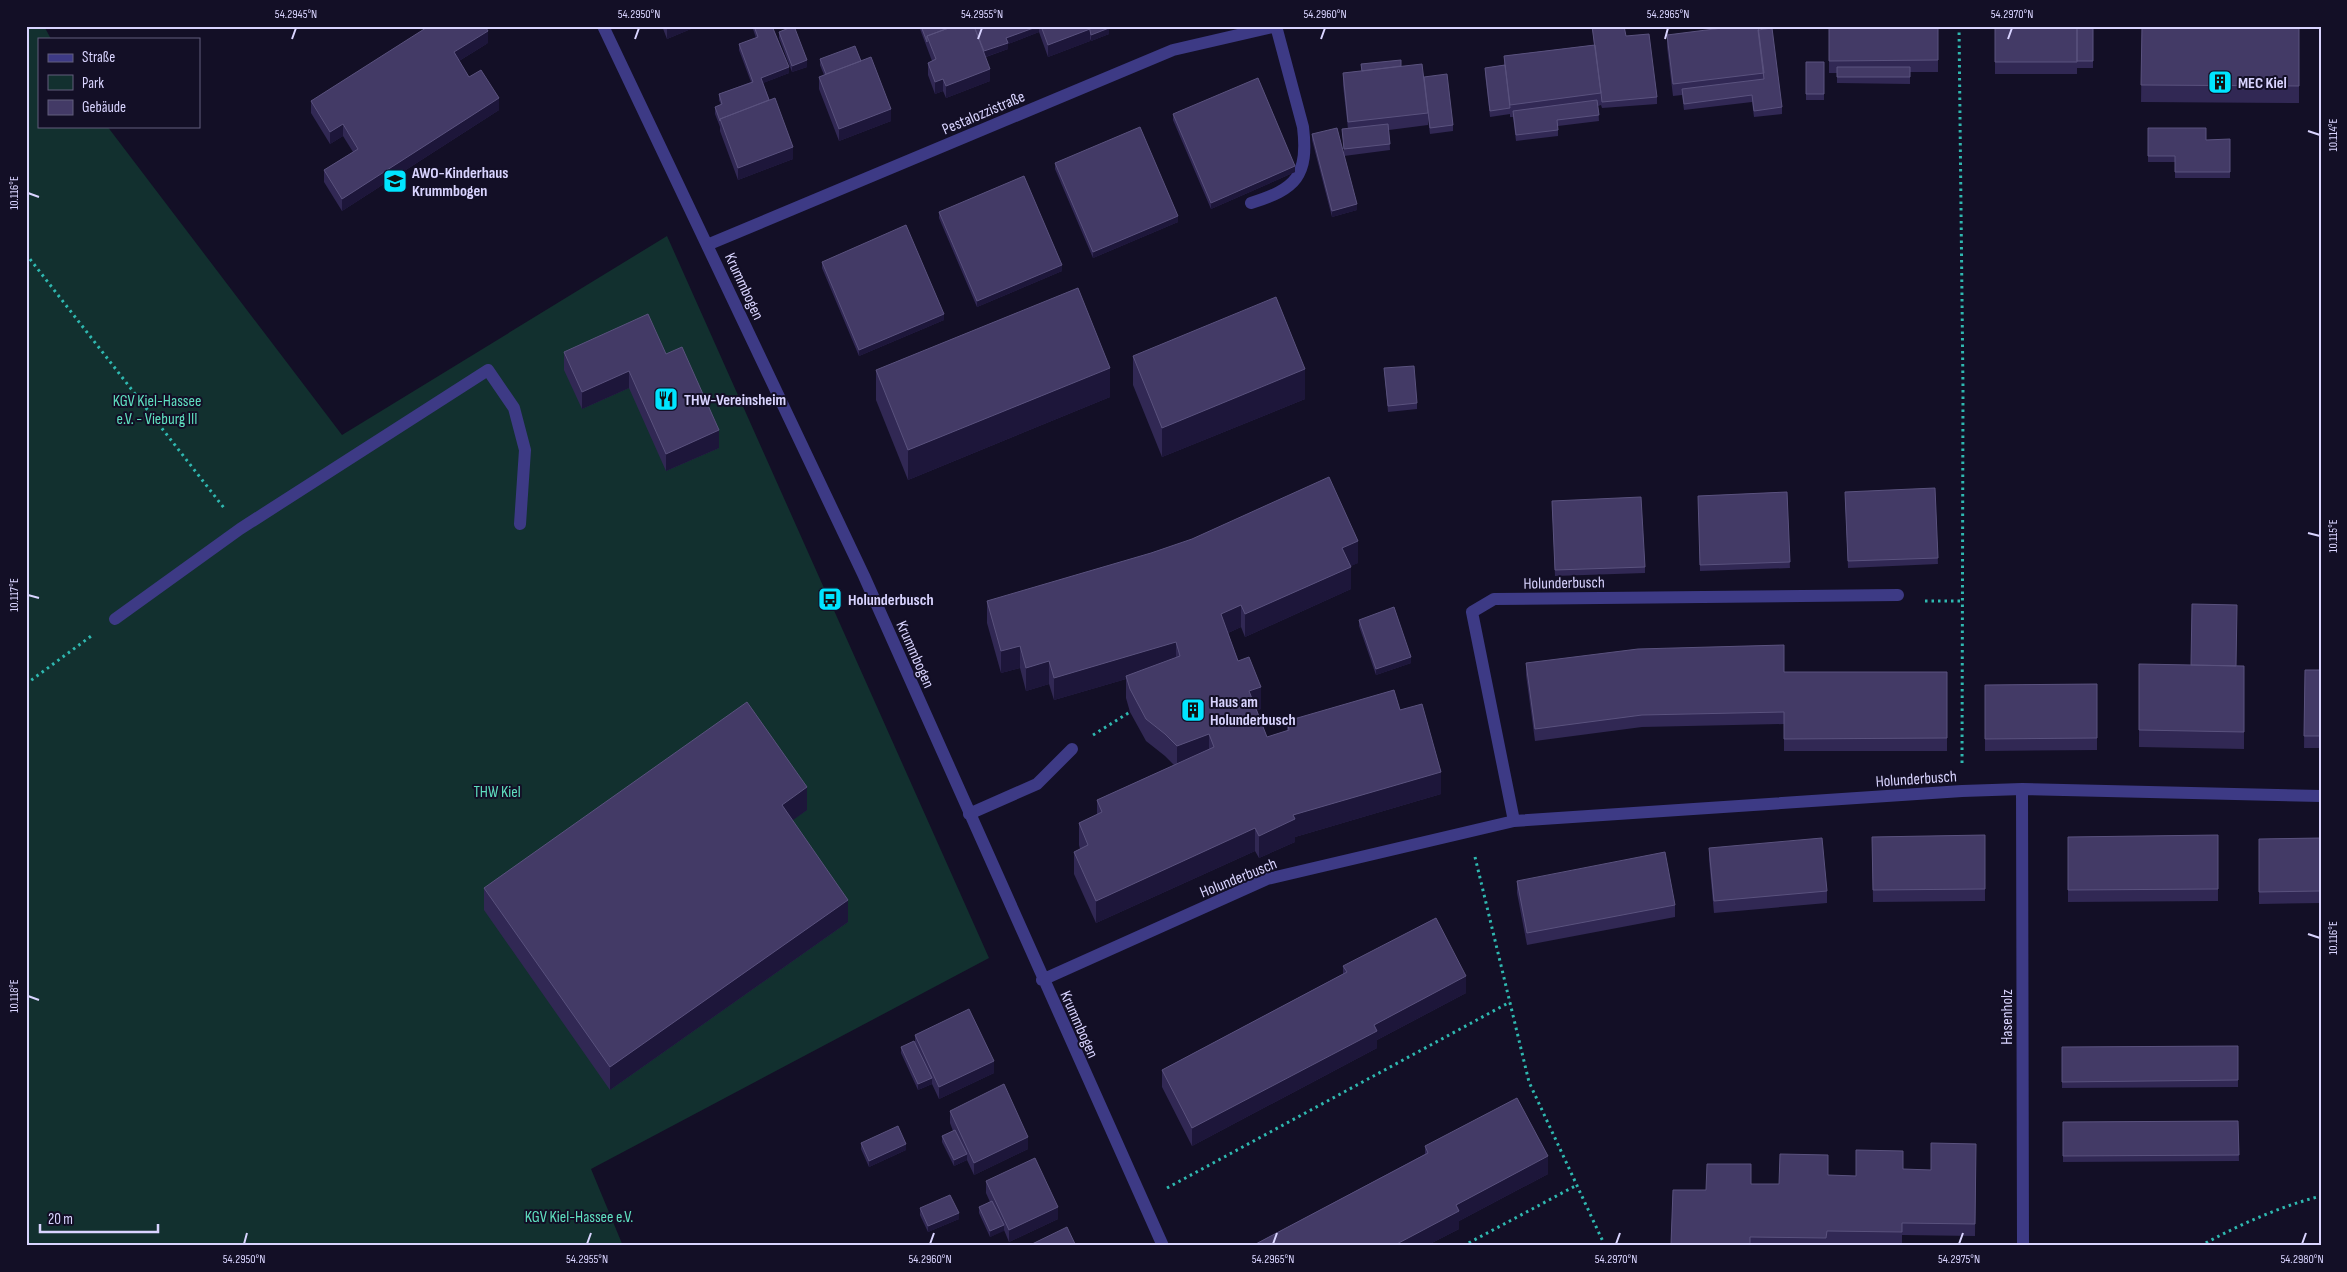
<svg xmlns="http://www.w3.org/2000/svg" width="2347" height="1272" viewBox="0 0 2347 1272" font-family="'Sofia Sans Condensed',sans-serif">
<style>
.green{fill:#12302f}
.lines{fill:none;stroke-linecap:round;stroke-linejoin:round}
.path{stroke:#2fb8b0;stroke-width:3;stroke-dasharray:2.5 4;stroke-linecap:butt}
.minor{stroke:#3d3a85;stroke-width:12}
.wall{fill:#312854}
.shaded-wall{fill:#1d163a}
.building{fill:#433a66;stroke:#5a527e}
.ticks{fill:none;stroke:#d9d4ff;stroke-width:2}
.labels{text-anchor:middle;stroke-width:4;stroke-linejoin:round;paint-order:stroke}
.poi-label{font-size:16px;font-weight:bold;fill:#d9d4ff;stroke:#130f26;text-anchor:start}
.street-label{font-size:16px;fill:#d9d4ff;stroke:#130f26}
.park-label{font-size:16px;fill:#5fe0c0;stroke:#130f26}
.neatline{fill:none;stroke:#d9d4ff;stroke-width:2}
.ticks-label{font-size:12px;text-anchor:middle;fill:#d9d4ff}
</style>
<rect width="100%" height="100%" fill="#130f26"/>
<!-- green -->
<path class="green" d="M26,26H44L51,39H39V126H107L342,435L667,236L989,958L591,1169L623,1246H26Z"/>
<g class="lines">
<!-- path -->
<path class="path" d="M1959,26L1963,389L1962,765
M26,254L224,508
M1925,601H1962
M26,684L94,634
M1093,735L1130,712
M1475,857L1529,1082L1605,1246
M1167,1188L1510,1002
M1463,1246L1577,1185
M2200,1246C2239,1225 2278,1207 2321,1196"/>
<!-- minor -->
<path class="minor" d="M603,26L864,576L1163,1246
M1251,203C1296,189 1309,176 1303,127L1276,26
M707,245L1173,50L1277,26
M115,619L240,529L488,370L514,408L525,450L520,524
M2022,789L2023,1246
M969,814L1037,784L1072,749
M1514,821L1472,612L1494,599L1898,595
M1042,980L1267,879L1514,821L1962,791L2022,789L2321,796"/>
</g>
<!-- wall -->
<path class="wall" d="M662,26H698L667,39Z
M753,26H772L789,73L763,83L793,159L738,180L720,131V127L715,114V107L721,105L719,100V94L751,82L739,50V44L756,38L753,29Z
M920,26H1108L1109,34L1091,41L1090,39V41L1048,57L1039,32L1008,44V49L986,57L990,81L946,98L943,91L935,94L928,75V63L932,61L920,29Z
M1592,26H1624L1626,36L1657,97V104L1602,108L1601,105L1598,106L1599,121L1558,126V136L1516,141L1513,117H1510V113V114L1490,117L1485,74V68L1504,65V56L1594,45Z
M1829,26H1938V72H1910V84L1837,83V73H1829Z
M1995,26H2077V74H1995Z
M2077,26H2093V68H2077Z
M2142,26H2299V103L2141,102Z
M1758,30L1782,107V114L1754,117L1752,102L1684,110L1682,95L1673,96L1667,47V35Z
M779,32L807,67L792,72L779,38Z
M488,43L459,61L469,77L499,110L342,211L324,182V170L353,152L343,136L330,144L311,113V101Z
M820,59L861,61L891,121L839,141L819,89V77L824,75L820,65Z
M1806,62H1824V100H1806Z
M1361,64L1401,66L1424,78L1453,125V131L1430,134L1428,119V125L1389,130L1390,150L1344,156L1357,210L1332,217L1312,140V134L1344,152L1342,129H1348L1343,85V73L1361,71Z
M1173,114L1295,172L1211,209L1173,120Z
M2148,128L2206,140L2230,139V178H2175V162H2148Z
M1055,163L1178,222L1093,258L1055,169Z
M939,212L1062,271L977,307L939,218Z
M822,262L944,320L859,356L822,268Z
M564,352L666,354L719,448L666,471L629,388L582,409L564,370Z
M1133,356L1305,399L1162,457L1133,385Z
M1384,368L1417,403V409L1388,412Z
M876,370L1110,397L908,480L876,400Z
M1935,488L1938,564L1848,568L1845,498Z
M1787,492L1790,568L1700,571L1698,496Z
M1552,501L1645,567V573L1555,576Z
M1358,563L1350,566L1351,589L1245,637L1241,627L1228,633L1238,661L1261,709L1257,710L1267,737L1287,731V721L1400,710L1441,794L1295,837V842L1259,858L1255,851L1096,923L1074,874V852L1080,849L1079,845V823L1097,815V800L1174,765L1165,756L1146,741L1130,712L1126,698V679L1054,700L1049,684L1026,691L1020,668L1001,673L987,623V601Z
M1359,620L1411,663L1376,675L1359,626Z
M1526,663L1784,672H1947V751H1784V724L1642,727L1535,741L1526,675Z
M2236,666H2244V749L2139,747V730Z
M2305,670H2321V748H2304Z
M2097,684V750L1985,751V685Z
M807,810L792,820L848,922L610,1090L484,910V888Z
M1985,835V901L1873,902L1872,837Z
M2218,835V901L2068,902V837Z
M2321,838V903L2259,904V839Z
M1709,848L1827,891V903L1714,913L1709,860Z
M1517,881L1675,905V917L1527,945L1517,893Z
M1343,966L1466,993L1377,1040V1048L1192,1146L1162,1087V1070L1343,974Z
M915,1035L994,1073L939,1099L932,1084L918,1090L901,1053V1047L915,1043Z
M2238,1046V1087L2062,1088V1047Z
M950,1111L1028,1149L974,1175L967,1160L954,1166L942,1142V1136L953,1131L950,1123Z
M2238,1121L2239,1161L2063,1162V1122Z
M861,1143L906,1150L869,1167L861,1149Z
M1976,1144L1975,1236L1902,1235V1244L1827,1243V1246H1671L1673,1190H1706L1751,1184H1779L1828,1175L1856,1176L1903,1169L1931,1170Z
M1425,1146L1548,1174L1459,1221V1229L1426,1246H1252L1425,1154Z
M986,1181L1058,1219L1009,1242L1004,1230L990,1237L979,1213V1207L990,1202L986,1193Z
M920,1208L959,1219L928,1232L920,1215Z"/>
<!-- shaded-wall -->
<path class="shaded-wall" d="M670,26H698L667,39V27Z
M1039,26V32L1008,44V49L982,58V52L1006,38Z
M1109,28V34L1091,41V35Z
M1090,29V41L1048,57V45Z
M488,31V43L454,64V52Z
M807,60V67L792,72V66Z
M789,67V73L761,84V78Z
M990,69V81L946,98V86Z
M943,79V91L935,94V82Z
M499,98V110L342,211V199Z
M891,109V121L839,141V129Z
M343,124V136L330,144V132Z
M793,147V159L738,180V168Z
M1295,166V172L1211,209V203Z
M1357,204V210L1332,217V211Z
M1178,216V222L1093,258V252Z
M1062,265V271L977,307V301Z
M944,314V320L859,356V350Z
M1110,368V397L908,480V450Z
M1305,369V399L1162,457V428Z
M629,371V388L582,409V392Z
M719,430V448L666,471V454Z
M1358,541V563L1342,570V548Z
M1351,567V589L1245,637V614Z
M1241,605V627L1221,636V614Z
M1176,642V665L1126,676V679L1054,700V678Z
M1020,646V668L1001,673V651Z
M1411,657V663L1376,675V669Z
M1049,661V684L1026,691V668Z
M1261,687V709L1249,713V691Z
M1209,734V756L1177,768V746Z
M1441,772V794L1295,837V842L1259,858V836L1293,815Z
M807,787V810L782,828V805Z
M1255,828V851L1096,923V901Z
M848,900V922L610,1090V1067Z
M1466,976V993L1377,1040V1048L1192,1146V1128L1374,1025Z
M994,1061V1073L939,1099V1087Z
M932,1078V1084L918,1090V1084Z
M1028,1137V1149L974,1175V1163Z
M906,1144V1150L869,1167V1161Z
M967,1154V1160L954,1166V1160Z
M1548,1156V1174L1459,1221V1229L1426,1246H1393L1456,1205Z
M1058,1207V1219L1009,1242V1230Z
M959,1213V1219L928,1232V1226Z
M1004,1225V1231L990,1237V1231Z"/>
<!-- building -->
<path class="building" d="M429,26H485L488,31L454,52L469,77L481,70L499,98L342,199L324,170L358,149L343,124L330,132L311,101Z
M754,26H772L789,67L761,78L769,100L720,119V121L715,107L722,104L719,94L753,82L739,44L758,37Z
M794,26L807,60L792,66L779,32Z
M921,26H954L927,36V42Z
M954,26H974L990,69L946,86L943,79L935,82L928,63L936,59L927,36Z
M974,26H1039L1006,38L1008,43L984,51Z
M1041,26H1089L1090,29L1048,45Z
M1089,26H1108L1109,28L1091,35Z
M1592,26H1624L1626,36L1649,34L1657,97L1602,102L1601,93Z
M1738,26H1758L1764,73L1673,84L1667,35Z
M1829,26H1938V60L1829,61Z
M1995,26H2077V62H1995Z
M2077,26H2093V61H2077Z
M2142,26H2299V86L2141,85Z
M1772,28L1782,107L1754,111L1752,95L1684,104L1682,89L1764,79L1758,30Z
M1595,45L1601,93L1510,105L1504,56Z
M855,46L861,61L826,74L820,59Z
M871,57L891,109L839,129L819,77Z
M1401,60V66L1362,71L1361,64Z
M1806,62H1824V94H1806Z
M1422,64L1428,113L1348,122L1343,73Z
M1505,65L1510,108L1490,111L1485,68Z
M1837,67H1910V77H1837Z
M1447,74L1453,125L1430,128L1424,77Z
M1258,78L1295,166L1211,203L1173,114Z
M775,98L793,147L738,168L720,119Z
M1597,100L1599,115L1557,120L1558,130L1516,135L1513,111Z
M1388,124L1390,144L1344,149L1342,129Z
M1140,127L1178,216L1093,252L1055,163Z
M1337,128L1357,204L1332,211L1312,134Z
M2148,128H2206V140L2230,139V172H2175V156H2148Z
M1024,176L1062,265L977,301L939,212Z
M906,225L944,314L859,350L822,262Z
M1078,288L1110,368L908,450L876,370Z
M1276,297L1305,369L1162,428L1133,356Z
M648,314L666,354L682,347L719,430L666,454L629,371L582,392L564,352Z
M1414,366L1417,403L1388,406L1384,368Z
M1329,477L1358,541L1342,548L1351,567L1245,614L1241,605L1221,614L1238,661L1249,657L1261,687L1249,691L1267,737L1289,730L1287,721L1394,690L1400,710L1422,704L1441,772L1293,815L1295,819L1259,836L1255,828L1096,901L1074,852L1088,845L1079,823L1102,812L1097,800L1214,747L1209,734L1177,746L1165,734L1146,719L1130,689L1126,676L1180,656L1176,642L1054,678L1049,661L1026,668L1020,646L1001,651L987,601L1151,553L1192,539Z
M1935,488L1938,558L1848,561L1845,492Z
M1787,492L1790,562L1700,565L1698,496Z
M1641,497L1645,567L1555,570L1552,501Z
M2192,604L2237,605L2236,666L2191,665Z
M1394,607L1411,657L1376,669L1359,620Z
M1784,645V672H1947V738L1784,739V712L1642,715L1535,729L1526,663L1638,649Z
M2139,664L2244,666V732L2139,730Z
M2305,670H2321V736H2304Z
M2097,684V738L1985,739V685Z
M747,702L807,787L782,805L848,900L610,1067L484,888Z
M1985,835V889L1873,890L1872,837Z
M2218,835V889L2068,890V837Z
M1822,838L1827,891L1714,901L1709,848Z
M2321,838V891L2259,892V839Z
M1665,852L1675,905L1527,933L1517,881Z
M1436,918L1466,976L1374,1025L1377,1031L1192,1128L1162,1070L1347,972L1343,966Z
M969,1009L994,1061L939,1087L915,1035Z
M914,1041L932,1078L918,1084L901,1047Z
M2238,1046V1080L2062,1082V1047Z
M1004,1084L1028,1137L974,1163L950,1111Z
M1517,1098L1548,1156L1456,1205L1459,1211L1393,1246H1252L1428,1153L1425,1146Z
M2238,1121L2239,1155L2063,1156V1122Z
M898,1126L906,1144L869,1161L861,1143Z
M955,1130L967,1154L954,1160L942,1136Z
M1931,1143L1976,1144L1975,1224L1902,1223V1232L1827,1231L1826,1238L1750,1237V1245L1671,1244L1673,1190H1706L1707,1164H1751V1184H1779L1780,1154L1828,1155V1175L1856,1176V1150L1903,1151V1169L1931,1170Z
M1035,1158L1058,1207L1009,1230L986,1181Z
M950,1195L959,1213L928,1226L920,1208Z
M992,1201L1004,1225L990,1231L979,1207Z
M1067,1227L1076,1246H1028Z"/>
<!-- ticks -->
<path class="ticks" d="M292,39L296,28M635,39L639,28M978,39L982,28M1321,39L1325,28M1665,39L1668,28M2008,39L2012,28M2308,131L2320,135M28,193L39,197M2308,533L2320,536M28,595L39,598M2308,934L2320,938M28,996L39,1000M244,1244L247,1233M587,1244L591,1233M930,1244L934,1233M1273,1244L1277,1233M1616,1244L1620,1233M1959,1244L1963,1233M2302,1244L2306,1233"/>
<!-- icons -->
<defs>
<g id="building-square" transform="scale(1.25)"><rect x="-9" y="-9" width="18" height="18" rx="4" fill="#00e5ff" stroke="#130f26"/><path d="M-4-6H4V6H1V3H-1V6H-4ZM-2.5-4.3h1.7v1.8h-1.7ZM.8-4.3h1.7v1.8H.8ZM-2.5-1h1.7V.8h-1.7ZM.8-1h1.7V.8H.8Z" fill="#111"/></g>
<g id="school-square" transform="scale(1.25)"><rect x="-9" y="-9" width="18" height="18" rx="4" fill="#00e5ff" stroke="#130f26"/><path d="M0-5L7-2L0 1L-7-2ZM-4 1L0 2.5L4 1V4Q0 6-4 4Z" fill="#111"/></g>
<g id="restaurant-square" transform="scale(1.25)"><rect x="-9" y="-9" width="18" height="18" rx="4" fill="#00e5ff" stroke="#130f26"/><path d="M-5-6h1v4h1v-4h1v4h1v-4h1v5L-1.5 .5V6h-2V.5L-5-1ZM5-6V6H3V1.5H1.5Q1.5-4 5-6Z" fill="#111"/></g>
<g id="bus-square" transform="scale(1.25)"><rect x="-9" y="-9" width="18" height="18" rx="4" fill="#00e5ff" stroke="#130f26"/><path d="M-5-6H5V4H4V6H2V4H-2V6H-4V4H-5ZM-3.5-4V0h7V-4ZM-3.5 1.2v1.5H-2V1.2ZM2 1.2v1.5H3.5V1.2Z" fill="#111"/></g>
</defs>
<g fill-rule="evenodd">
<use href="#building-square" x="2220" y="82"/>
<use href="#school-square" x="395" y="181"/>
<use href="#restaurant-square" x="666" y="399"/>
<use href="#bus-square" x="830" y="599"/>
<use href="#building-square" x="1193" y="710"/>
</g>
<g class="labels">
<!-- poi labels -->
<g class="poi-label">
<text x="2238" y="88">MEC Kiel</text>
<text x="412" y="178">AWO-Kinderhaus<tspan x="412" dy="18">Krummbogen</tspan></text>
<text x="684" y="405">THW-Vereinsheim</text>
<text x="848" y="605">Holunderbusch</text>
<text x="1210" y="707">Haus am<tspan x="1210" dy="18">Holunderbusch</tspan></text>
</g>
<!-- street labels -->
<g class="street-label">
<text transform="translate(983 112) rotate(-23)" y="6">Pestalozzistraße</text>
<text transform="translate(745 286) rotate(65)" y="6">Krummbogen</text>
<text transform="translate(1564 582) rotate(-1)" y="6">Holunderbusch</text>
<text transform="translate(916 654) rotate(66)" y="6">Krummbogen</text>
<text transform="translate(1916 778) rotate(-4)" y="6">Holunderbusch</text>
<text transform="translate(1238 877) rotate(-22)" y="6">Holunderbusch</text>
<text transform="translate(2006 1017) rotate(-90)" y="6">Hasenholz</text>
<text transform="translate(1080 1024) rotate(66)" y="6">Krummbogen</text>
</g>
<!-- park labels -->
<g class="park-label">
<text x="157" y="406">KGV Kiel-Hassee<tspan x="157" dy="18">e.V. - Vieburg III</tspan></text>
<text x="497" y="797">THW Kiel</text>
<text x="579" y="1222">KGV Kiel-Hassee e.V.</text>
</g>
</g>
<!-- border -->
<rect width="2347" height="1272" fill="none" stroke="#130f26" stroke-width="55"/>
<!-- legend -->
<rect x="38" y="38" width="162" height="90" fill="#130f26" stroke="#625e7d"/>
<rect x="48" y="54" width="25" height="8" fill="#3d3a85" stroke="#625e7d"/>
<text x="82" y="62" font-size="15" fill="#d9d4ff">Straße</text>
<rect x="48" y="75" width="25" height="15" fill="#12302f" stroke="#625e7d"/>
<text x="82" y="88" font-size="15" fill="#d9d4ff">Park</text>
<rect x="48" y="100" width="25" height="15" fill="#433a66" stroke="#625e7d"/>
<text x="82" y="112" font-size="15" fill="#d9d4ff">Gebäude</text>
<!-- scale -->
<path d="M40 1224v8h118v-8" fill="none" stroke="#d9d4ff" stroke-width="2.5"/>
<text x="48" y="1224" font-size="15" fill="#d9d4ff" stroke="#130f26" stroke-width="4" paint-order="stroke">20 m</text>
<rect x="28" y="28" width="2292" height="1216" class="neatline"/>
<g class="ticks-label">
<text x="296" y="18">54.2945°N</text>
<text x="639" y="18">54.2950°N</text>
<text x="982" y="18">54.2955°N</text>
<text x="1325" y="18">54.2960°N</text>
<text x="1668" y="18">54.2965°N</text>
<text x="2012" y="18">54.2970°N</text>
<text transform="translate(2333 135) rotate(-90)" y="4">10.114°E</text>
<text transform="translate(14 193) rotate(-90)" y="4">10.116°E</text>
<text transform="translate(2333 536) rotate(-90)" y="4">10.115°E</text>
<text transform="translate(14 595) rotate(-90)" y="4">10.117°E</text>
<text transform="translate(2333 938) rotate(-90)" y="4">10.116°E</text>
<text transform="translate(14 996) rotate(-90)" y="4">10.118°E</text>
<text x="244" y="1263">54.2950°N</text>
<text x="587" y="1263">54.2955°N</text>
<text x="930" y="1263">54.2960°N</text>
<text x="1273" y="1263">54.2965°N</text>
<text x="1616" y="1263">54.2970°N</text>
<text x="1959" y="1263">54.2975°N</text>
<text x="2302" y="1263">54.2980°N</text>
</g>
</svg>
